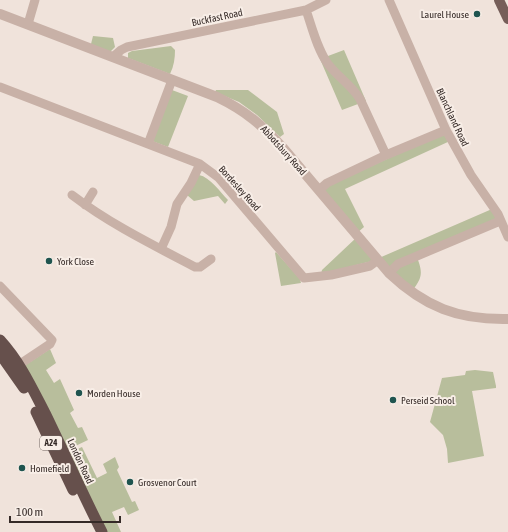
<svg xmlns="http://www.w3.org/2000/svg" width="508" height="532" viewBox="0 0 508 532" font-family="'Asap Condensed',sans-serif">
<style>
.green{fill:#b8be9c}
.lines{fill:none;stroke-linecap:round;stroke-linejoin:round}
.minor{stroke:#c8b1a7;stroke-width:9}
.tertiary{stroke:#c8b1a7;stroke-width:10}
.primary{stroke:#765e59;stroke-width:10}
.trunk{stroke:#66504c;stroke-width:11}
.poi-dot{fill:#1f544f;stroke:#f8eee7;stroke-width:1.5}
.labels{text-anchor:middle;stroke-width:4;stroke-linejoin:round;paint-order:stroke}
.shield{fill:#f8eee7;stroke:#706561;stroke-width:1}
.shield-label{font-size:9px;font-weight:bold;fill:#352a27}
.poi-label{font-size:10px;fill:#352a27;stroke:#f8eee7;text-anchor:start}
.street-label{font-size:10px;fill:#352a27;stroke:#f8eee7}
</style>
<rect width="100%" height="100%" fill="#f0e3db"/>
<!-- green -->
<path class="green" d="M93,36L113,38L115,47L110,52L91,44Z
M171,46L175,50C175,58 174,66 170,74L128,58V53L132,51Z
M344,50L366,101L342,110L320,59Z
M172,90L188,96L168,147L152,141Z
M216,90H248L277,112L284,134L280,137L257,115L239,102L215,92Z
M446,132L450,141L345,189L364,227L357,233L321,189Z
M199,175C210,177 220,192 228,200L225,204L218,196L194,201L187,195Z
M492,209L499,220L416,255C423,272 423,277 412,291L379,258Z
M357,237L376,260L321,274L322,270Z
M276,252L300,279L301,283L281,286L275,253Z
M50,349L56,363L46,370L54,383L60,379L74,410L70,413L78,428L82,427L88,440L67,450L24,366Z
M475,370L493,372L496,386V388L472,391L484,456L448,463L447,449L443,435L430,422L442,378L465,375L466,371Z
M82,447L97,478L107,473L103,464L115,457L119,467L117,470L132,502L135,501L139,510L128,515L124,507L112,512L121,532H106L68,453Z"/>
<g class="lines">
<!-- minor -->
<path class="minor" d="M389,0L446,130L471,175L498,214L508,237
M306,10C312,27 317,49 328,64C338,77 351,85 360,99L386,155
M28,24L35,0
M113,57L121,50L127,47L306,10L326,0
M0,87L200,164L219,178L304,278L331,275L370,266L378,260
M148,144L172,80
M319,190L327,183L386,155L446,130
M72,195C110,224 153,245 195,267H200L211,259
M85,205L93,192
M161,249L171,227L177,204L191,183L200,164
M389,273L398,264L500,221
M0,286L52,340L50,344L20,364"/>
<!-- tertiary -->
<path class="tertiary" d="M0,14L217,97C246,111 262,125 284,149L389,273C425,307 458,320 508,319"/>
<!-- primary -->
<path class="primary" d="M499,0L508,19"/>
<!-- trunk -->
<path class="trunk" d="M0,340C20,362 31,386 45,413C64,452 82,493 102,532
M0,354L24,388
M36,412L73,490"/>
</g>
<!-- markers -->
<g class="poi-dot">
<circle cx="477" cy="14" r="4"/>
<circle cx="49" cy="261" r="4"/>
<circle cx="79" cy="393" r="4"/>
<circle cx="393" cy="400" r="4"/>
<circle cx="22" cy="468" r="4"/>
<circle cx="130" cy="482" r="4"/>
</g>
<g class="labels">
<!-- shield labels -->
<rect class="shield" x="40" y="436" width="22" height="14" rx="3"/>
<g class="shield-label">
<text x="51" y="446">A24</text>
</g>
<!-- poi labels -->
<g class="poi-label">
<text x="469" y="18" text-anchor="end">Laurel House</text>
<text x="57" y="265">York Close</text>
<text x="87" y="397">Morden House</text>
<text x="401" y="404">Perseid School</text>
<text x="30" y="472">Homefield</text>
<text x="138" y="486">Grosvenor Court</text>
</g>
<!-- street labels -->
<g class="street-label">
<text transform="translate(217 17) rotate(-12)" y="4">Buckfast Road</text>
<text transform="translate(453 117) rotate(65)" y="4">Blanchland Road</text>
<text transform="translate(284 150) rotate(48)" y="4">Abbotsbury Road</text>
<text transform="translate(240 188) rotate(48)" y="4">Bordesley Road</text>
<text transform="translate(81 461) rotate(65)" y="4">London Road</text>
</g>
</g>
<!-- scale -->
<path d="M10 516v6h110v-6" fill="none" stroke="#352a27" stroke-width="2"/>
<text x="16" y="516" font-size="12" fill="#352a27" stroke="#f8eee7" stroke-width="3" paint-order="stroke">100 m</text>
</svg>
